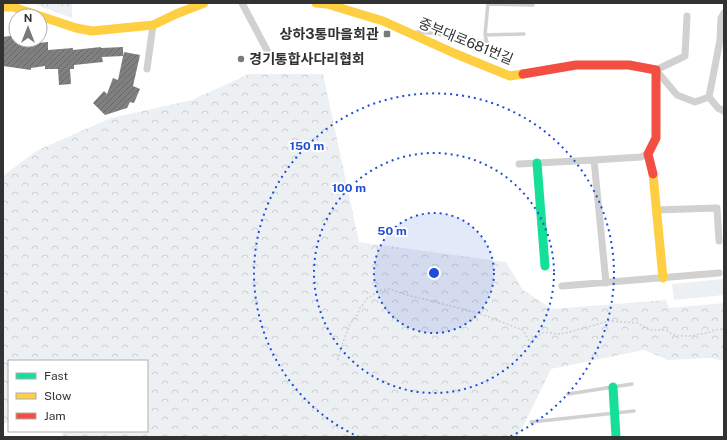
<svg xmlns="http://www.w3.org/2000/svg" width="727" height="440" viewBox="0 0 727 440" font-family="'Public Sans','Noto Sans KR',sans-serif">
<style>
.grass{fill:#edf0f3}
.forest{fill:url(#forest-crowns)}
.building{fill:url(#building-hatch)}
.lines{fill:none;stroke-linecap:round;stroke-linejoin:round}
.path{stroke:#cfcfcf;stroke-width:1.5;stroke-dasharray:2 2;stroke-linecap:butt}
.lane{stroke:#d1d1d1;stroke-width:3.5}
.street{stroke:#d1d1d1;stroke-width:7}
.fast{stroke:#16e098;stroke-width:9}
.slow{stroke:#ffcf43;stroke-width:9}
.jam{stroke:#f24e42;stroke-width:9}
.ring{fill:none;stroke:#1d4ed8;stroke-width:2;stroke-dasharray:2 4}
.poi-dot{fill:#7a7a7a;stroke:#fff;stroke-width:1.5}
.labels{text-anchor:middle;stroke-width:4;stroke-linejoin:round;paint-order:stroke}
.poi-label{font-size:14px;font-weight:bold;fill:#323232;stroke:#fff;text-anchor:end}
.street-label{font-size:14px;fill:#323232;stroke:#fff}
.centre{fill:#1d4ed8;stroke:#fff;stroke-width:2}
.ring-label{font-size:12px;text-anchor:middle;font-weight:bold;fill:#1d4ed8;stroke:#fff;stroke-width:4;stroke-linejoin:round;paint-order:stroke}
</style>
<defs>
<pattern id="forest-crowns" width="20" height="18" patternUnits="userSpaceOnUse"><rect width="20" height="18" fill="#edf0f3"/><path d="M2 6a3 3 0 1 1 6 0M12 15a3 3 0 1 1 6 0" fill="none" stroke="#ccced1"/></pattern>
<pattern id="building-hatch" width="6" height="6" patternUnits="userSpaceOnUse"><rect width="6" height="6" fill="#808080"/><path d="M-1 1l2-2M0 6l6-6M5 7l2-2" fill="none" stroke="#696969"/></pattern>
</defs>
<rect width="100%" height="100%" fill="#fff"/>
<!-- grass -->
<path class="grass" d="M723,279L724,295L674,300L672,284Z"/>
<!-- forest -->
<path class="forest" d="M31,3H72V18Z
M249,74H323L359,242L506,262L523,290L552,309L666,300L669,308L724,303V361L711,358L668,360L644,350L551,369L518,437H64L61,431H147V361H9V422L3,424V176L38,150L111,118L192,100Z"/>
<!-- building -->
<path class="building" d="M16,35V40H27V44L48,42V50L73,48V50L101,47V48L123,47V56L102,57L103,62L74,65V69H70L71,84L59,85L58,69H45V66L31,68V70L3,66V37Z
M124,52L140,55L133,86L140,89L134,103L130,102L127,108L105,115L93,103L104,91L107,94L113,78L118,80Z"/>
<g class="lines">
<!-- path -->
<path class="path" d="M338,360L342,345L350,324L357,315L360,308L368,298L381,290L390,289L407,295L475,312L523,330L530,343L539,335L545,332L557,334L566,333L609,321L637,323L651,330H665L676,336H689L707,333L714,330L724,329"/>
<!-- lane -->
<path class="lane" d="M488,4L533,5
M417,32L430,33L487,42L485,35L488,3
M485,35L524,34
M568,394L632,384
M531,422L634,411"/>
<!-- street -->
<path class="street" d="M242,3L271,58
M687,16L685,56L656,70L677,95L695,102L709,97L720,40L721,18L724,13
M147,69L153,25
M709,97L718,108L724,111
M519,164L594,160
M657,210L717,208L719,241
M606,283L594,160L641,157L648,154
M562,286L719,273"/>
<!-- fast -->
<path class="fast" d="M537,163L545,266
M613,387L616,437"/>
<!-- slow -->
<path class="slow" d="M316,3L327,4L383,21L456,54L510,76L523,74
M3,7H13L76,28L92,31L153,25L176,14L204,3
M653,174L663,278"/>
<!-- jam -->
<path class="jam" d="M523,74L576,65H629L656,70V138L648,154L653,174"/>
</g>
<!-- distance rings -->
<circle cx="434" cy="273" r="60" fill="#1d4ed8" fill-opacity=".12"/>
<g class="ring">
<circle cx="434" cy="273" r="60"/>
<circle cx="434" cy="273" r="120"/>
<path d="M359 437A180 180 0 1 1 509 437"/>
</g>
<!-- markers -->
<g class="poi-dot">
<rect x="383" y="30" width="8" height="8" rx="2"/>
<circle cx="241" cy="59" r="4"/>
</g>
<g class="labels">
<!-- poi labels -->
<g class="poi-label">
<text x="379" y="39">상하3통마을회관</text>
<text x="249" y="64" text-anchor="start">경기통합사다리협회</text>
</g>
<!-- street labels -->
<g class="street-label">
<text transform="translate(466 41) rotate(22)" y="5">중부대로681번길</text>
</g>
</g>
<circle cx="434" cy="273" r="6" class="centre"/>
<g class="ring-label">
<text x="307" y="150">150 m</text>
<text x="349" y="192">100 m</text>
<text x="392" y="235">50 m</text>
</g>
<!-- border -->
<rect width="727" height="440" fill="none" stroke="#323232" stroke-width="8"/>
<!-- legend -->
<rect x="8" y="360" width="140" height="72" fill="#ffffff" stroke="#adadad"/>
<rect x="16" y="373" width="20" height="6" fill="#16e098" stroke="#adadad"/>
<text x="44" y="380" font-size="12" fill="#323232">Fast</text>
<rect x="16" y="393" width="20" height="6" fill="#ffcf43" stroke="#adadad"/>
<text x="44" y="400" font-size="12" fill="#323232">Slow</text>
<rect x="16" y="413" width="20" height="6" fill="#f24e42" stroke="#adadad"/>
<text x="44" y="420" font-size="12" fill="#323232">Jam</text>
<!-- north arrow -->
<g transform="translate(28 28)"><circle r="19" fill="#ffffff" stroke="#adadad"/>
<path d="M0-3L7 15L0 10L-7 15Z" fill="#7a7a7a"/>
<text y="-6" font-size="11" font-weight="bold" text-anchor="middle" fill="#323232">N</text>
</g>
</svg>
